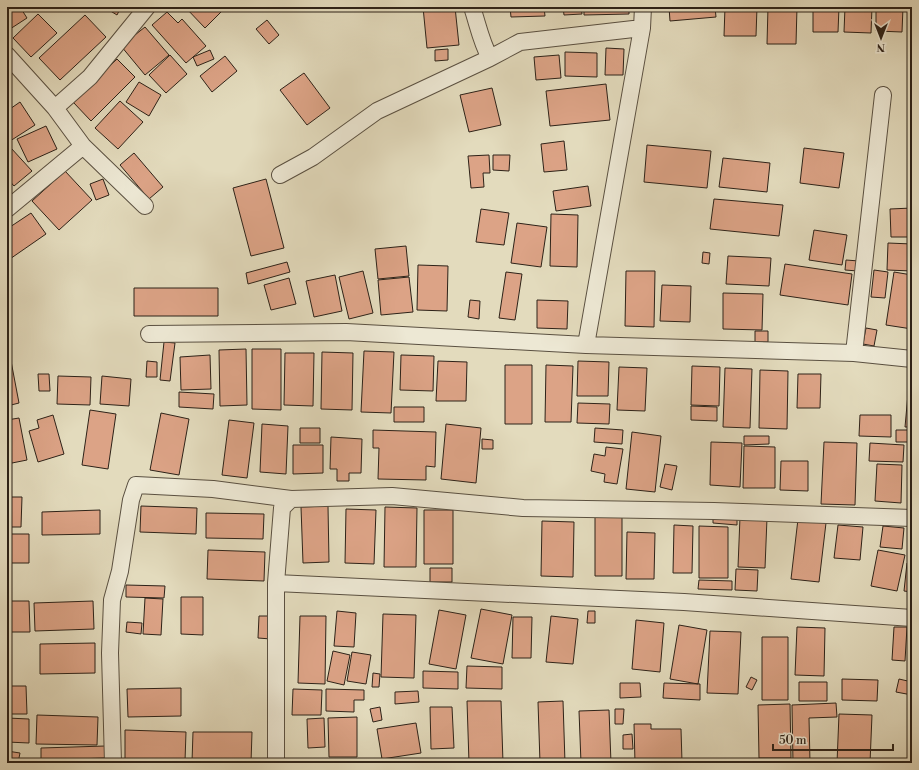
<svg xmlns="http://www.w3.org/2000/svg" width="919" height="770" viewBox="0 0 919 770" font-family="'Libre Bodoni',serif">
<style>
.building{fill:#dca386;stroke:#2d2218}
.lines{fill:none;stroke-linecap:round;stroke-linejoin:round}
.minor-casing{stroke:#5a5041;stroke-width:18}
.minor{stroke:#ede8d4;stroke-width:16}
</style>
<rect width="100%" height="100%" fill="#e3dbbd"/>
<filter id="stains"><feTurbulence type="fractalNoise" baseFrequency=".005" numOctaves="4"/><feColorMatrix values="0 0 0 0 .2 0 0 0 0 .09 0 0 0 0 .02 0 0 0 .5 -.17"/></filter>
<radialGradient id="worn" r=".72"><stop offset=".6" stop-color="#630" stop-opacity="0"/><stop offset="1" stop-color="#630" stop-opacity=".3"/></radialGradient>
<!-- building -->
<path class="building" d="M7,7H20L27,18L7,31Z
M104,7H121L117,15Z
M185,7H226L205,28Z
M423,7H455L459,45L427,48Z
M510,7H544L545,16L511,17Z
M563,7H581L582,14L564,15Z
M584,7H629V14L584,15Z
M669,7H715L716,17L670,21Z
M725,7H757L756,36H724Z
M768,7H797L796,44H767Z
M813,7H839L838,32H813Z
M845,7H872L871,33L844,32Z
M876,7H903L902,32L876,31Z
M167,12L178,23L182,19L206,46L186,63L152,25Z
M38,14L57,33L31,57L13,38Z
M85,15L106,37L60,80L39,58Z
M267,20L279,35L269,44L256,29Z
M145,27L169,55L145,75L121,46Z
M606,48L624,49L623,75H605Z
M448,49V60L435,61V50Z
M210,50L214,59L197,66L193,57Z
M565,52L597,53V77L565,76Z
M170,55L187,74L166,93L149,75Z
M559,55L561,78L536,80L534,57Z
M225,56L237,71L212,92L200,76Z
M117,59L135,77L91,121L73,102Z
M304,73L330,108L307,125L280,90Z
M139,82L161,95L149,116L126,102Z
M606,84L610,120L550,126L546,91Z
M492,88L501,125L469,132L460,95Z
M120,101L143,122L118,149L95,128Z
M20,102L35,125L7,143V111Z
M46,126L57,149L28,162L17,139Z
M564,141L567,170L544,172L541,144Z
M647,145L711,151L707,188L644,182Z
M11,148L32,171L14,186L7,178V151Z
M804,148L844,153L839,188L800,183Z
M134,153L163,187L149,199L120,165Z
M489,155L490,173H483L484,187L471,188L468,156Z
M493,155H510L509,171L493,170Z
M723,158L770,163L767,192L719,187Z
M65,171L92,200L59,230L32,201Z
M103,179L109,195L96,200L90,184Z
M266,179L284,248L251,256L233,188Z
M588,186L591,206L556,211L553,191Z
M714,199L783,205L779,236L710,229Z
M912,208V237H891L890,209Z
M481,209L509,213L504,245L476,242Z
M31,213L46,234L7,261V229Z
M551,214L578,215L577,267L550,266Z
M517,223L547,227L541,267L511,263Z
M814,230L847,235L842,265L809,260Z
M888,243L912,244V271L887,270Z
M406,246L409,276L378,279L375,249Z
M703,252L710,253L709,264L702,263Z
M728,256L771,258L769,286L726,284Z
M846,260L859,261L858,271L845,270Z
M287,262L290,272L248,284L246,273Z
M785,264L852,274L848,305L780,295Z
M418,265L448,266L447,311L417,310Z
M874,270L888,272L885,298L871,297Z
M363,271L373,313L349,319L339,277Z
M626,271H655L654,327L625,326Z
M506,272L522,274L515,320L499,318Z
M894,272L912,275V329L886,325Z
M335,275L342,311L314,317L306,281Z
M409,277L413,312L381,315L378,280Z
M289,278L296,304L271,310L264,285Z
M662,285L691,286L690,322L660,321Z
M134,288H218V316H134Z
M723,293L763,294L762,330L723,329Z
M470,300L480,301L479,319L468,317Z
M537,300L568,301L567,329L537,328Z
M866,328L877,330L874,346L863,344Z
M755,331H768V342H755Z
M164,342L175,343L170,381L160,380Z
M246,349L247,405L220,406L219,350Z
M252,349H281V410L252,409Z
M364,351L394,352L391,413L361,412Z
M322,352L353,353L352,410L321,409Z
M285,353H314L313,406L284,405Z
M210,355L211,389L181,390L180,357Z
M401,355L434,356L433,391L400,390Z
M11,361L19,403L7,406V362Z
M147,361L157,362V377H146Z
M438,361L467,362L466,401H436Z
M578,361L609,362L608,396H577Z
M505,365H532V424H505Z
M546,365L573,366L571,422H545Z
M692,366L720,367L719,406L691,405Z
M619,367L647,368L645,411L617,410Z
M725,368L752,369L750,428L723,427Z
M760,370L788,371L787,429L759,428Z
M38,374H49L50,391H39Z
M798,374H821L820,408H797Z
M58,376L91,377L90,405L57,404Z
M102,376L131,379L129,406L100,404Z
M909,383H912V427H905Z
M179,392L214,394L213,409L179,407Z
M578,403L610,404L609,424L577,423Z
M691,406L717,407V421L691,420Z
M394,407H424V422H394Z
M90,410L116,414L108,469L82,465Z
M161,413L189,419L179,475L150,470Z
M53,415L64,454L38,462L29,431L39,428L37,420Z
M860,415H891V437L859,436Z
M19,418L27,460L7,464V420Z
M229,420L254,423L247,478L222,475Z
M262,424L288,426L286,474L260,472Z
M446,424L481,428L476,483L441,479Z
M300,428H320V443H300Z
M595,428L623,430L622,444L594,442Z
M373,430L436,432L435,467L426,466V480L378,479L379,448H373Z
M896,430H912V442H896Z
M632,432L661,436L655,492L626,489Z
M744,436H769V444L744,445Z
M331,437L362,439L361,473H349V481H337V469H330Z
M482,439L493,440V449H482Z
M711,442L742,443L740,487L710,485Z
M824,442L857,443L855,505L821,504Z
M870,443L904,445L903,462L869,461Z
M293,445H323V473L293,474Z
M744,446L775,447V488H743Z
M606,447L623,449L617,484L604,482L605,474L591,471L594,454L605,456Z
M781,461H808V491L780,490Z
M665,464L677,466L672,490L660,487Z
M877,464L902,465L901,503L875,501Z
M7,497H22L21,527H7Z
M141,506L197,508L196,534L140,532Z
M328,506L329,562L303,563L301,507Z
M385,507L417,508L416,567H384Z
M346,509L376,510L374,564L345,563Z
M100,510V534L42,535V512Z
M424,510H453V564H424Z
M206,513L264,514L263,539L206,538Z
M595,516L622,517V576H595Z
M713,516L737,518V525L713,523Z
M740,517L767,518L765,568L738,567Z
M798,519L826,523L819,582L791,579Z
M542,521L574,522L573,577L541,576Z
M674,525L693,526L692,573H673Z
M838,525L863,527L860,560L834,558Z
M699,526L728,527V578H699Z
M883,526L904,528L902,549L880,547Z
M627,532L655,533L654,579H626Z
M7,534H29V563H7Z
M208,550L265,552L264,581L207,579Z
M878,550L905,555L897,591L871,586Z
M907,563L912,564V592L904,591Z
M430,568H452V582H430Z
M736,569L758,570L757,591L735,590Z
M699,580L732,581V590L698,589Z
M126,585L165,586L164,598L126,597Z
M181,597H203V635L181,634Z
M145,598L163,599L161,635L143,634Z
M7,601H29L30,632H7Z
M93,601L94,629L35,631L34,603Z
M481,609L512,615L503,664L471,658Z
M439,610L466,615L456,669L429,664Z
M337,611L356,613L354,647L334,646Z
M588,611H595V623H587Z
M383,614L416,615L414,678L381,677Z
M259,616H272L271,639L258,638Z
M300,616H326L325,684L298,683Z
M551,616L578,619L573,664L546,662Z
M513,617H532L531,658H512Z
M636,620L664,623L660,672L632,669Z
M127,622L142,623L141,634L126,632Z
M679,625L707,630L698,684L670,679Z
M797,627L825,628L824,676L795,675Z
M894,627H907L905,661L892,660Z
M910,630H912V661H909Z
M710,631L741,632L738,694L707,693Z
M762,637H788V700H762Z
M95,643V673L40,674V644Z
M333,651L350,655L344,685L327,681Z
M352,652L371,655L366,684L347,681Z
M467,666L502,667V689L466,688Z
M423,671L458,672V689L423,688Z
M373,673L380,674L379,687H372Z
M751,677L757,680L752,690L746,687Z
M842,679L878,680L877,701L842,700Z
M899,679L912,682V695L896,692Z
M799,682H827V701H799Z
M620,683H640L641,697L620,698Z
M664,683L700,684V700L663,698Z
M7,686H26L27,714H7Z
M181,688V716L128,717L127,689Z
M293,689L322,690L321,715H292Z
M326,689L364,690V700H354V712L326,711Z
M418,691L419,702L395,704V692Z
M467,701H501L503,763H469Z
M563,701L565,763H540L538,702Z
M836,703L837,717L809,718L810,763H793L792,705Z
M790,704L791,758H759L758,705Z
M380,707L382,720L373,722L370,709Z
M430,707H452L454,748L431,749Z
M615,709H624L623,724H615Z
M609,710L611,763H581L579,711Z
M839,714L872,715L870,763H837Z
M37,715L98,717L97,745L36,744Z
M357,717V757H329L328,718Z
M7,718L29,719V743L7,742Z
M324,718L325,747L308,748L307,719Z
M416,723L421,753L382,759L377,729Z
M634,724H651V729H681L682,762L635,763Z
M125,730L186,732L185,761L125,759Z
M193,732H252L251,763L192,762Z
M632,734L633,749H623V735Z
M105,746V758L41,760V748Z
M7,751L20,753L18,763L7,761Z
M791,761V763H760V762Z"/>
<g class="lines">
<!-- minor casing -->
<g class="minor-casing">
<path id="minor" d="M472,7C478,25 481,42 490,58L520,42L642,28
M7,55L55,108L83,146L145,206
M55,108L90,77L147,7
M280,175L313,157L377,111L490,58
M7,209L83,146
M149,334L346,332L586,345L854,353L912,359
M586,345L642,28L643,7
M854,353L883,95
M276,583L684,602L912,618
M113,763L110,653L112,600L120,571L131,500L136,485L213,489L291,499L392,496L523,508L714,511L912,518
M276,763V583L282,508L291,499"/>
</g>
<!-- minor -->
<use href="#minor" class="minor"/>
</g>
<!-- margin -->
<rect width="919" height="770" fill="none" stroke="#e3dbbd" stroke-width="24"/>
<rect x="8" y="8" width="903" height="754" fill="none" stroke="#2d2218" stroke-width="2"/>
<rect x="12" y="12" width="895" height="746" fill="none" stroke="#2d2218"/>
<!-- north arrow -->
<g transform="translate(881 38) rotate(180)" stroke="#ede8d4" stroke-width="3" paint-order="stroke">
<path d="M0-3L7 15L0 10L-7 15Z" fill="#2d2218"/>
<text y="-6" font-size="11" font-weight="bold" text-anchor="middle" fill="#2d2218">N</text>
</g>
<!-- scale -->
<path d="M773 744v6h120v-6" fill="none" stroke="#2d2218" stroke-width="2"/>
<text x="779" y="744" font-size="12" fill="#2d2218" stroke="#ede8d4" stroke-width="3" paint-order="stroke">50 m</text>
<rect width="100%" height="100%" filter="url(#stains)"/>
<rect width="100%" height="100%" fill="url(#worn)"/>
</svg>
